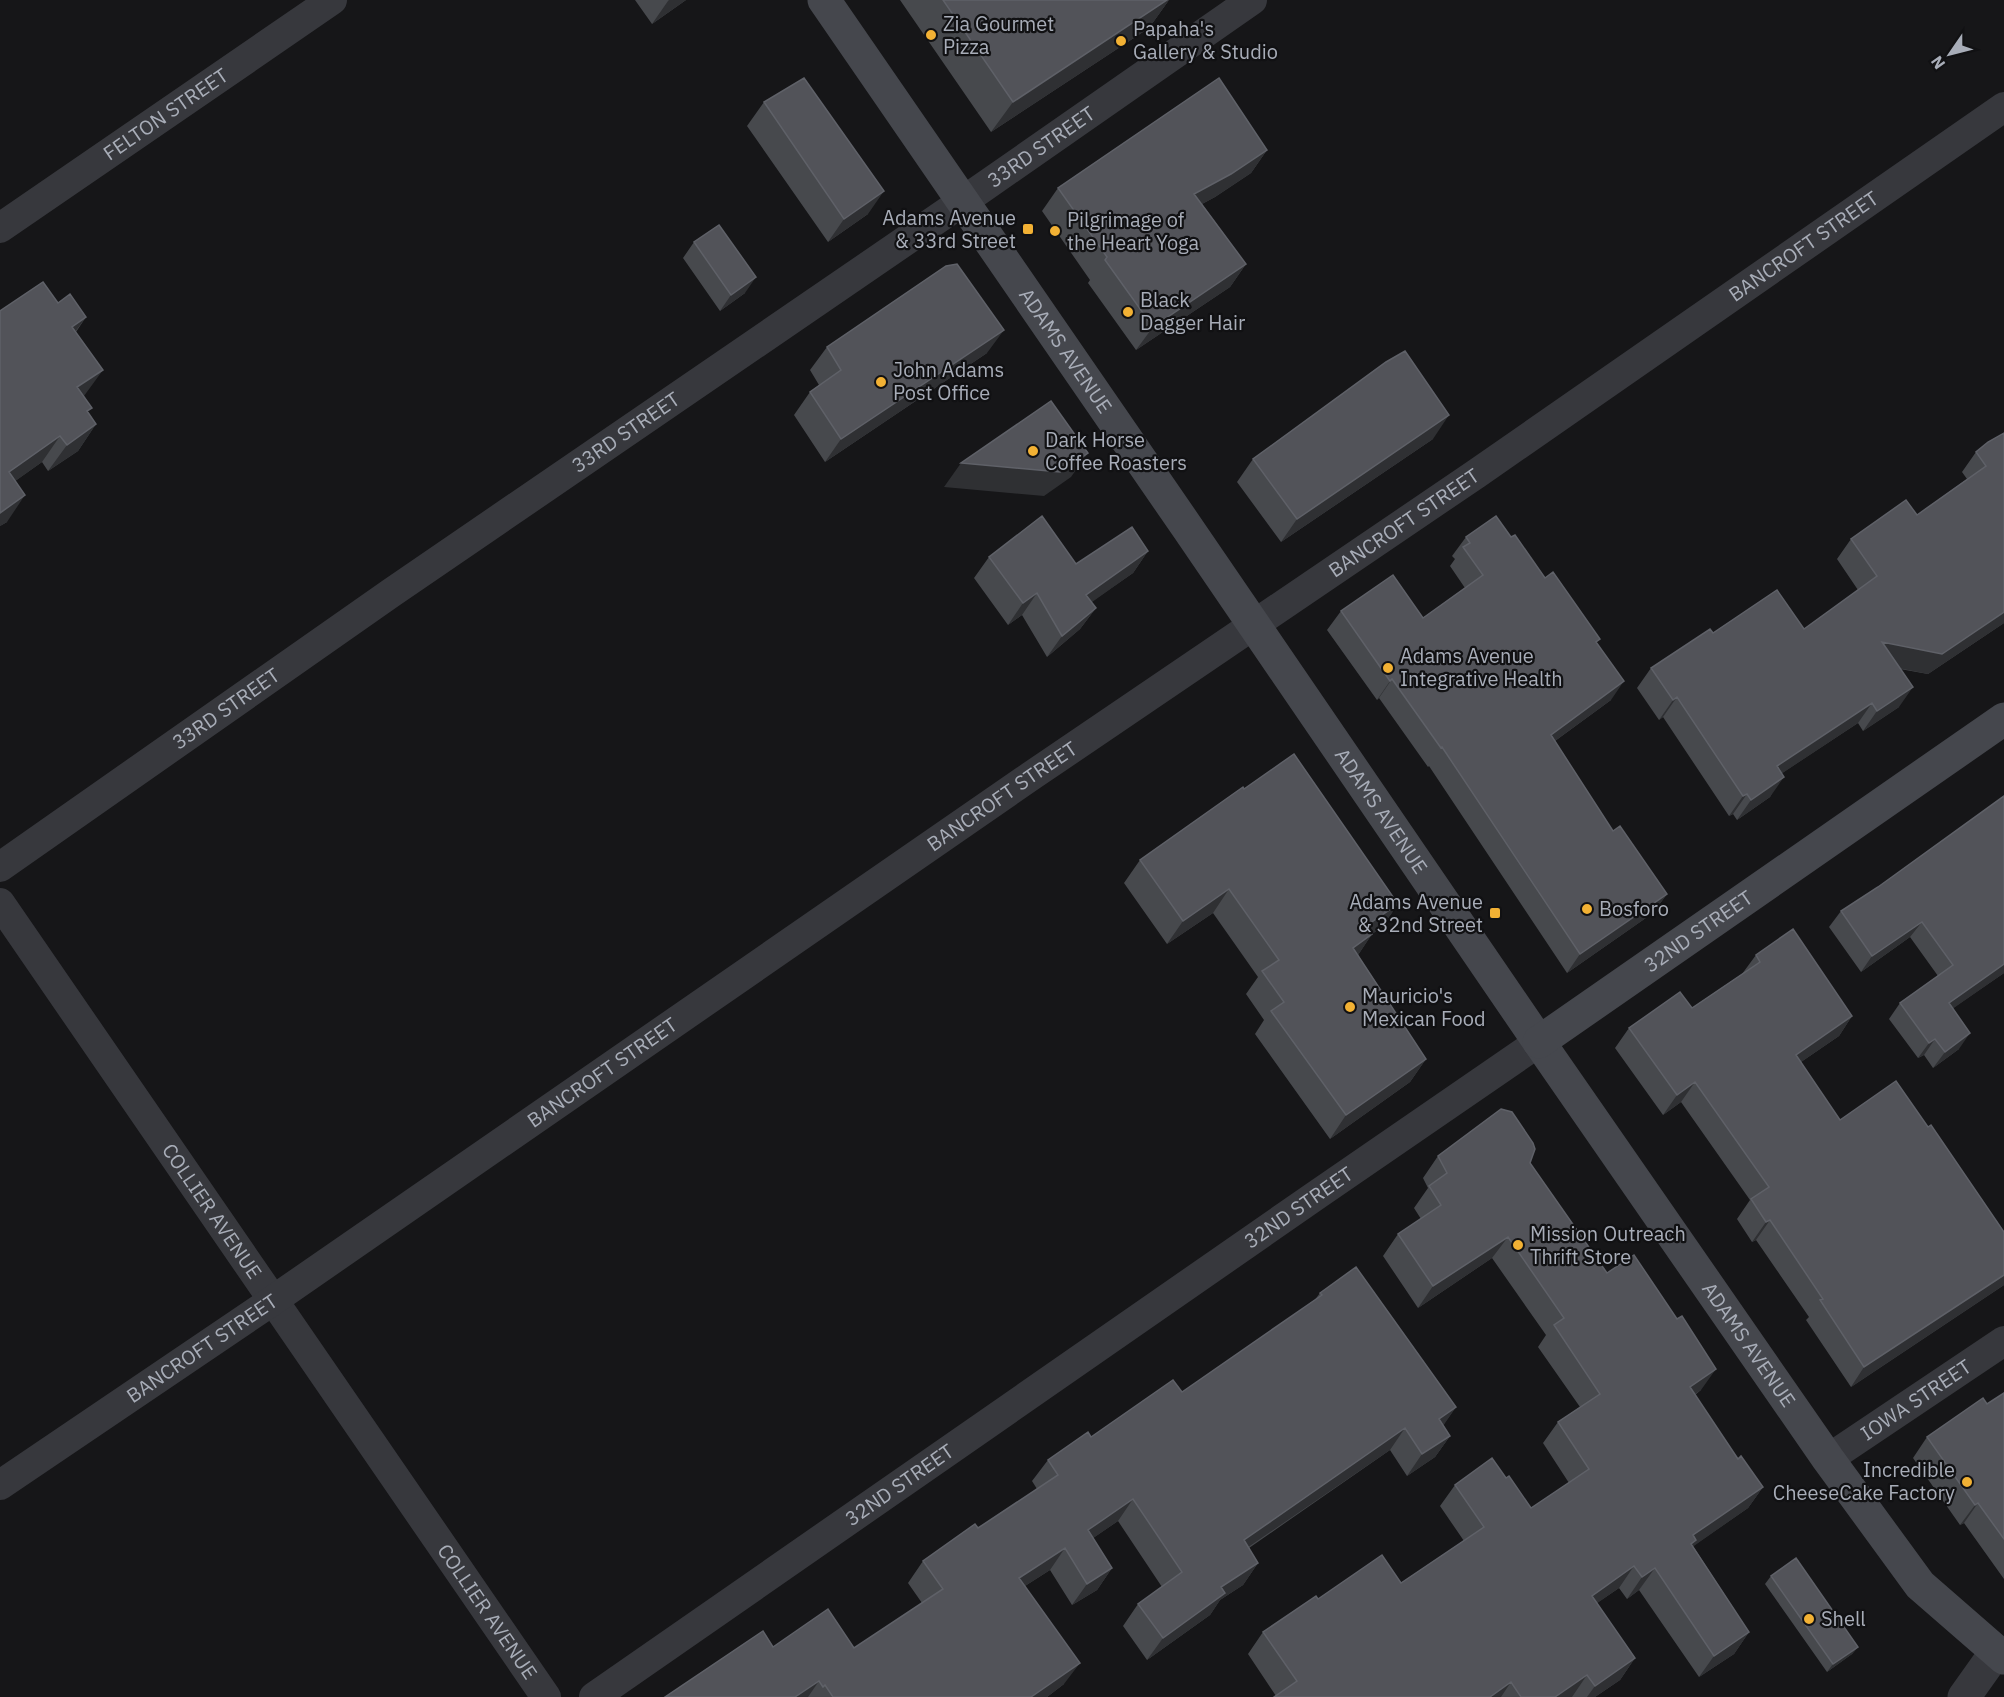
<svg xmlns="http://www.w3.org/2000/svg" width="2004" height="1697" viewBox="0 0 2004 1697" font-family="'IBM Plex Sans',sans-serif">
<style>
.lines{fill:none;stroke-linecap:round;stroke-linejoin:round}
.minor{stroke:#37383d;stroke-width:30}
.tertiary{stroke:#37383d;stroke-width:33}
.secondary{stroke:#45474d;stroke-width:33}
.wall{fill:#47494d}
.shaded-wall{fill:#2f3033}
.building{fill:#525359;stroke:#5f6168;stroke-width:1.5}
.poi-dot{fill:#f2b134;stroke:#111113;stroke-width:2}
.labels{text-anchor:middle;stroke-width:4.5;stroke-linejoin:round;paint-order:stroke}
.poi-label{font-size:20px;fill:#a8adb8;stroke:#111113;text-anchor:start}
.street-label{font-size:20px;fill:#a8adb8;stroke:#111113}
</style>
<rect width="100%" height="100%" fill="#161618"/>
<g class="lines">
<!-- minor -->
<g class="minor">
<path id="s1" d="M0,228L332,0"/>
<path id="s2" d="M0,867L391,593L962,202L1252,0"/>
<path id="s3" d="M0,903L546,1697"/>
<path id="s4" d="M1828,1459L2004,1341"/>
<path id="s5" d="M0,1485L272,1301L1031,776L1476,474L2004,107"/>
<path id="s6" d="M594,1697L1318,1194L1539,1042"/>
</g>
<!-- tertiary -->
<path class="tertiary" d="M1964,1697L1996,1652"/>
<!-- secondary -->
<g class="secondary">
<path id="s7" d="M824,0L1189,530L1539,1042L1828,1459L1920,1585L2004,1658"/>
<path id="s8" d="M1539,1042L2004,719"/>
</g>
</g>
<!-- wall -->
<path class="wall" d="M635,0H686L652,24Z
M900,0H1169L1149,28L991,132Z
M764,102L868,214L828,242L747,126Z
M1267,150L1251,173L1215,197L1202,204L1246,264L1230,287L1136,350L1088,283L1090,280L1042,211L1058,188Z
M694,242L745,293L720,311L683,258Z
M58,303L86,317L76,332L84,397L88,412L96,424L78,451L48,471L42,462L15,481L7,522L0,526Z
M827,347L987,353L825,462L794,415L810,392L819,385L810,370Z
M2004,433V623L1928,674L1900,669L1899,707L1863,731L1858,723L1782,773L1770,797L1737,820L1733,814L1729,816L1663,717L1659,720L1637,688L1651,668L1713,633L1804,629L1858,590L1837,559L1851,539L1917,515L1967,479L1962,472L1976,452Z
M1433,439L1281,542L1237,482L1253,459Z
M1466,537H1511L1545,578L1597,643L1611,700L1555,741L1613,831L1667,894L1653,913L1567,973L1429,766L1428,767L1379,698L1377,700L1327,630L1341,611L1423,618L1465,588L1450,566L1455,559L1452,556Z
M1148,551L1133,573L1091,602L1096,608L1080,629L1047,657L1022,615L1008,625L974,578L989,557L1076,564Z
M1244,789L1398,904L1382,927L1372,934L1358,955L1426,1059L1410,1082L1330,1139L1255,1034L1264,1020L1246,994L1258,977L1213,913L1167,944L1124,883L1140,860Z
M2004,796V973L1953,1008L1959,1049L1933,1068L1924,1055L1918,1058L1889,1019L1900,1003L1938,976L1910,937L1861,972L1829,927L1841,911L1878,887Z
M1756,955L1852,1016L1839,1036L1801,1062L1840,1120L1928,1127L2004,1232V1285L1851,1387L1806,1320L1809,1317L1756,1240L1752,1242L1737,1219L1750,1200L1681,1102L1663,1115L1615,1048L1629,1028L1692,1008L1742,974Z
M1438,1156L1530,1163L1607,1273L1701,1390L1695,1395L1738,1459L1763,1487L1748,1508L1693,1546L1749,1632L1734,1654L1699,1677L1639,1590L1627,1599L1619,1588L1597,1603L1635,1658L1620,1680L1595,1697H1274L1276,1696L1248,1654L1263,1632L1318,1599L1401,1583L1464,1541L1440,1506L1455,1485L1506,1478L1531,1508L1569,1483L1543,1443L1558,1422L1580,1407L1538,1347L1546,1335L1492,1258L1418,1308L1383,1256L1398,1234L1421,1219L1414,1208L1428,1188L1423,1178Z
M1320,1293L1456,1407L1443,1425L1450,1436L1435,1457L1407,1476L1390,1450L1249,1548L1258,1563L1243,1585L1220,1600L1210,1615L1147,1660L1123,1626L1138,1604L1162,1587L1118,1521L1093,1538L1112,1568L1097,1590L1072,1605L1050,1570L1025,1586L1064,1684L1047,1697H665L773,1647L854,1648L922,1603L908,1583L923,1561L978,1528L1037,1489L1032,1481L1048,1460L1091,1437L1182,1392L1314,1301Z
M2004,1393V1579L1964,1523L1960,1525L1913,1458L1927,1437L1987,1404Z
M1771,1576L1858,1647L1852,1654L1827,1672L1765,1584Z"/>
<!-- shaded-wall -->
<path class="shaded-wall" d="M669,0H686L652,24L668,1Z
M1167,0H1169L1149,28L991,132L1013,102Z
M1267,150L1251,173L1215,197L1178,217L1194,194Z
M884,191L868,214L828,242L844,219Z
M1246,264L1230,287L1136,350L1153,327Z
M756,277L745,293L720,311L731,295Z
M86,317L67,343L72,327Z
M1004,330L987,353L825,462L841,439Z
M103,370L84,396L59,414L77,387Z
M1449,415L1433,439L1281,542L1297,519Z
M96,424L78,451L48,471L67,445Z
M60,436L42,462L0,492L9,472Z
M1088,453L1071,477L1044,496L944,487L961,463Z
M25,495L7,522L0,526V513Z
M1148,551L1133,573L1071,617L1086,595Z
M1037,593L1022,615L1008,625L1023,603Z
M1096,608L1080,629L1047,657L1062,636Z
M2004,612V623L1928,674L1868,662L1882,642Z
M1392,679L1379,698L1377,700L1390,681Z
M1624,681L1611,700L1537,754L1551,735Z
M1913,687L1899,707L1863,731L1877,711Z
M1677,697L1663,717L1659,720L1673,700Z
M1872,703L1858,723L1763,786L1777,766Z
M1784,777L1770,797L1737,820L1751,800Z
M1747,794L1733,814L1729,816L1743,796Z
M1229,889L1213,913L1167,944L1183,921Z
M1667,894L1653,913L1567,973L1580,954Z
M1398,904L1382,927L1350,949L1366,926Z
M1922,922L1910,937L1861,972L1872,956Z
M1372,934L1356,958L1353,948Z
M2004,964V973L1938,1019L1949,1003Z
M1852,1016L1839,1036L1782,1075L1796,1055Z
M1970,1033L1959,1049L1933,1068L1945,1052Z
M1935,1039L1924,1055L1918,1058L1929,1043Z
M1426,1059L1410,1082L1330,1139L1346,1115Z
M1695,1082L1681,1102L1663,1115L1677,1095Z
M1770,1220L1756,1240L1752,1242L1766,1222Z
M1508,1237L1492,1258L1418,1308L1433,1286Z
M2004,1275V1285L1851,1387L1864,1367Z
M1716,1369L1701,1390L1675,1408L1690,1387Z
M1456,1407L1441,1429L1439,1419Z
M1405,1428L1390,1450L1228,1561L1244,1540Z
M1450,1436L1435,1457L1407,1476L1422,1454Z
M1763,1487L1748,1508L1691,1548L1681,1561L1693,1535Z
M1133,1499L1118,1521L1073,1552L1088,1530Z
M1978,1503L1964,1523L1960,1525L1975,1505Z
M1065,1548L1050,1570L1003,1600L1019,1578Z
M1258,1563L1243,1585L1220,1600L1210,1615L1147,1660L1163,1638L1221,1587Z
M1634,1566L1619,1588L1577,1617L1592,1596Z
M1112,1568L1097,1590L1072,1605L1087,1584Z
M1655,1568L1639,1590L1627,1599L1642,1577Z
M1749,1632L1734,1654L1699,1677L1714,1656Z
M1858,1647L1852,1654L1827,1672L1833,1664Z
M1635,1658L1620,1680L1595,1697H1587L1595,1686Z
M1080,1663L1064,1684L1047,1697H1031Z
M1587,1675L1572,1697H1555Z
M819,1681L808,1697H795Z
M1511,1682L1501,1697H1490Z"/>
<!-- building -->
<path class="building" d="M943,0H1167L1013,102Z
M804,78L884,191L844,219L764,102Z
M1219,78L1267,150L1231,174L1194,194L1246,264L1153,327L1105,260L1107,257L1058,188Z
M719,225L756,277L731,295L694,242Z
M957,264L1004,330L841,439L810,392L841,370L827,347L946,266Z
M43,282L58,303L70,294L86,317L72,327L103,370L77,387L92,408L87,411L96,424L67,445L60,436L9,472L25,495L0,513V311Z
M1405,351L1449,415L1297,519L1253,459L1386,362Z
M1051,401L1088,453L1060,472L961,463Z
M2004,433V612L1942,654L1882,642L1913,687L1877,711L1872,703L1777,766L1784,777L1751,800L1747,794L1743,796L1677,697L1673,700L1651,668L1710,629L1713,633L1777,590L1804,629L1877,576L1851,539L1906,500L1917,515L1986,466L1976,452L1988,442Z
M1042,516L1076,564L1132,527L1148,551L1086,595L1096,608L1062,636L1037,593L1023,603L989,557Z
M1496,516L1511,537L1515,535L1545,578L1553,572L1600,639L1596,642L1624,681L1551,735L1613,831L1620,826L1667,894L1580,954L1442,747L1441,748L1392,679L1390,681L1341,611L1393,575L1423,618L1483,575L1463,547L1470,543L1466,537Z
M1294,754L1398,904L1366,926L1372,934L1353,948L1426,1059L1346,1115L1271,1011L1284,1002L1262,971L1279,960L1229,889L1183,921L1140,860L1243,787L1244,789Z
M2004,796V964L1949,1003L1970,1033L1945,1052L1935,1039L1929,1043L1900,1003L1953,965L1922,922L1872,956L1841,911L1878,887Z
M1793,929L1852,1016L1796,1055L1840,1120L1896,1081L1928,1127L1931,1125L2004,1232V1275L1864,1367L1820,1300L1823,1299L1770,1220L1766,1222L1751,1199L1769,1187L1695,1082L1677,1095L1629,1028L1680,992L1692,1008L1760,962L1756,955Z
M1501,1109L1512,1112L1533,1143L1535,1149L1530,1163L1607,1273L1634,1255L1677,1319L1682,1316L1716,1369L1690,1387L1738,1459L1741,1456L1763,1487L1693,1535L1696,1540L1691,1544L1749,1632L1714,1656L1655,1568L1642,1577L1634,1566L1592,1596L1635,1658L1595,1686L1587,1675L1555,1697H1521L1511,1682L1490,1697H1274L1297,1681L1263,1632L1316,1596L1318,1599L1382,1555L1401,1583L1484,1527L1455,1485L1492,1458L1506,1478L1509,1476L1531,1508L1589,1469L1558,1422L1600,1394L1554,1325L1564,1318L1508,1237L1433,1286L1398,1234L1441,1205L1429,1186L1447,1173L1438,1156Z
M1356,1267L1456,1407L1439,1419L1450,1436L1422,1454L1405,1428L1244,1540L1258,1563L1221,1587L1225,1593L1163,1638L1138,1604L1182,1572L1133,1499L1088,1530L1112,1568L1087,1584L1065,1548L1019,1578L1080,1663L1031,1697H833L825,1685L823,1687L819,1681L795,1697H665L763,1631L773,1647L828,1609L854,1648L943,1589L923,1561L975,1524L978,1528L1058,1475L1048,1460L1088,1432L1091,1437L1173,1380L1182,1392L1322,1295L1320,1293Z
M2004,1393V1539L1978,1503L1975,1505L1927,1437L1983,1398L1987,1404Z
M1796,1558L1858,1647L1833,1664L1771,1576Z"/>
<!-- markers -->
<g class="poi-dot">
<circle cx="931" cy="35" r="6"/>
<circle cx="1121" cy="41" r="6"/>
<rect x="1022" y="223" width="12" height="12" rx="3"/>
<circle cx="1055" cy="231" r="6"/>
<circle cx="1128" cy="312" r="6"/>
<circle cx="881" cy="382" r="6"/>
<circle cx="1033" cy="451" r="6"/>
<circle cx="1388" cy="668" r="6"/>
<circle cx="1587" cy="909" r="6"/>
<rect x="1489" y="907" width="12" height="12" rx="3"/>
<circle cx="1350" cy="1007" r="6"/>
<circle cx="1518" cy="1245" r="6"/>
<circle cx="1967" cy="1482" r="6"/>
<circle cx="1809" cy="1619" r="6"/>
</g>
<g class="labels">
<!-- poi labels -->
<g class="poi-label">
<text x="943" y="31">Zia Gourmet<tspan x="943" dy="23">Pizza</tspan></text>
<text x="1133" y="36">Papaha's<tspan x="1133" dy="23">Gallery &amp; Studio</tspan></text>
<text x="1016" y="225" text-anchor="end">Adams Avenue<tspan x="1016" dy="23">&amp; 33rd Street</tspan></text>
<text x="1067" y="227">Pilgrimage of<tspan x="1067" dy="23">the Heart Yoga</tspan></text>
<text x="1140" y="307">Black<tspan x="1140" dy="23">Dagger Hair</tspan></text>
<text x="893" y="377">John Adams<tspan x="893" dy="23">Post Office</tspan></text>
<text x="1045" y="447">Dark Horse<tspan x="1045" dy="23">Coffee Roasters</tspan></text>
<text x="1400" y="663">Adams Avenue<tspan x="1400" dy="23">Integrative Health</tspan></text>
<text x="1483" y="909" text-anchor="end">Adams Avenue<tspan x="1483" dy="23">&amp; 32nd Street</tspan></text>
<text x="1599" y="916">Bosforo</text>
<text x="1362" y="1003">Mauricio's<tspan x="1362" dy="23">Mexican Food</tspan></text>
<text x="1530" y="1241">Mission Outreach<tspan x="1530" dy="23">Thrift Store</tspan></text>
<text x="1955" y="1477" text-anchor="end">Incredible<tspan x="1955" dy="23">CheeseCake Factory</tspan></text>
<text x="1821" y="1626">Shell</text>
</g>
<!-- street labels -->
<g class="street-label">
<text dy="7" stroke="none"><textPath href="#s1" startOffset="201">FELTON STREET</textPath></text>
<text dy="7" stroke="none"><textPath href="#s2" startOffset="1266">33RD STREET</textPath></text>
<text dy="7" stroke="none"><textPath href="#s5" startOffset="2188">BANCROFT STREET</textPath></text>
<text dy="7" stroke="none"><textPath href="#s7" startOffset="426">ADAMS AVENUE</textPath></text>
<text dy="7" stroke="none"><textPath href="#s2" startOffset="762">33RD STREET</textPath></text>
<text dy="7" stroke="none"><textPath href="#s5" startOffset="1702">BANCROFT STREET</textPath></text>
<text dy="7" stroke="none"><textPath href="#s2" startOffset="276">33RD STREET</textPath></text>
<text dy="7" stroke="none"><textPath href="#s5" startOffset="1216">BANCROFT STREET</textPath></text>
<text dy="7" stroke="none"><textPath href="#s7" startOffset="984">ADAMS AVENUE</textPath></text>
<text dy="7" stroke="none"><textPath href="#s8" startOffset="194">32ND STREET</textPath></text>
<text dy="7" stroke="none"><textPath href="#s5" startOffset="730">BANCROFT STREET</textPath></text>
<text dy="7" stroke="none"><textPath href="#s6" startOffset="858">32ND STREET</textPath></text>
<text dy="7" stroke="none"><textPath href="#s3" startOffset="374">COLLIER AVENUE</textPath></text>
<text dy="7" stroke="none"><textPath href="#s7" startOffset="1632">ADAMS AVENUE</textPath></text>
<text dy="7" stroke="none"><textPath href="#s5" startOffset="244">BANCROFT STREET</textPath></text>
<text dy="7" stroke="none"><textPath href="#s4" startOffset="106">IOWA STREET</textPath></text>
<text dy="7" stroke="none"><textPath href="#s6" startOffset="372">32ND STREET</textPath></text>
<text dy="7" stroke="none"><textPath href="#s3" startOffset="860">COLLIER AVENUE</textPath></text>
</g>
</g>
<!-- north arrow -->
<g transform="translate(1950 54) rotate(235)" stroke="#111113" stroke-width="4.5" paint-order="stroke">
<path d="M0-4.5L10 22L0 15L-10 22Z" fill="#a8adb8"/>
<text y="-9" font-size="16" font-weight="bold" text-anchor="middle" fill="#a8adb8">N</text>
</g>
</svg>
